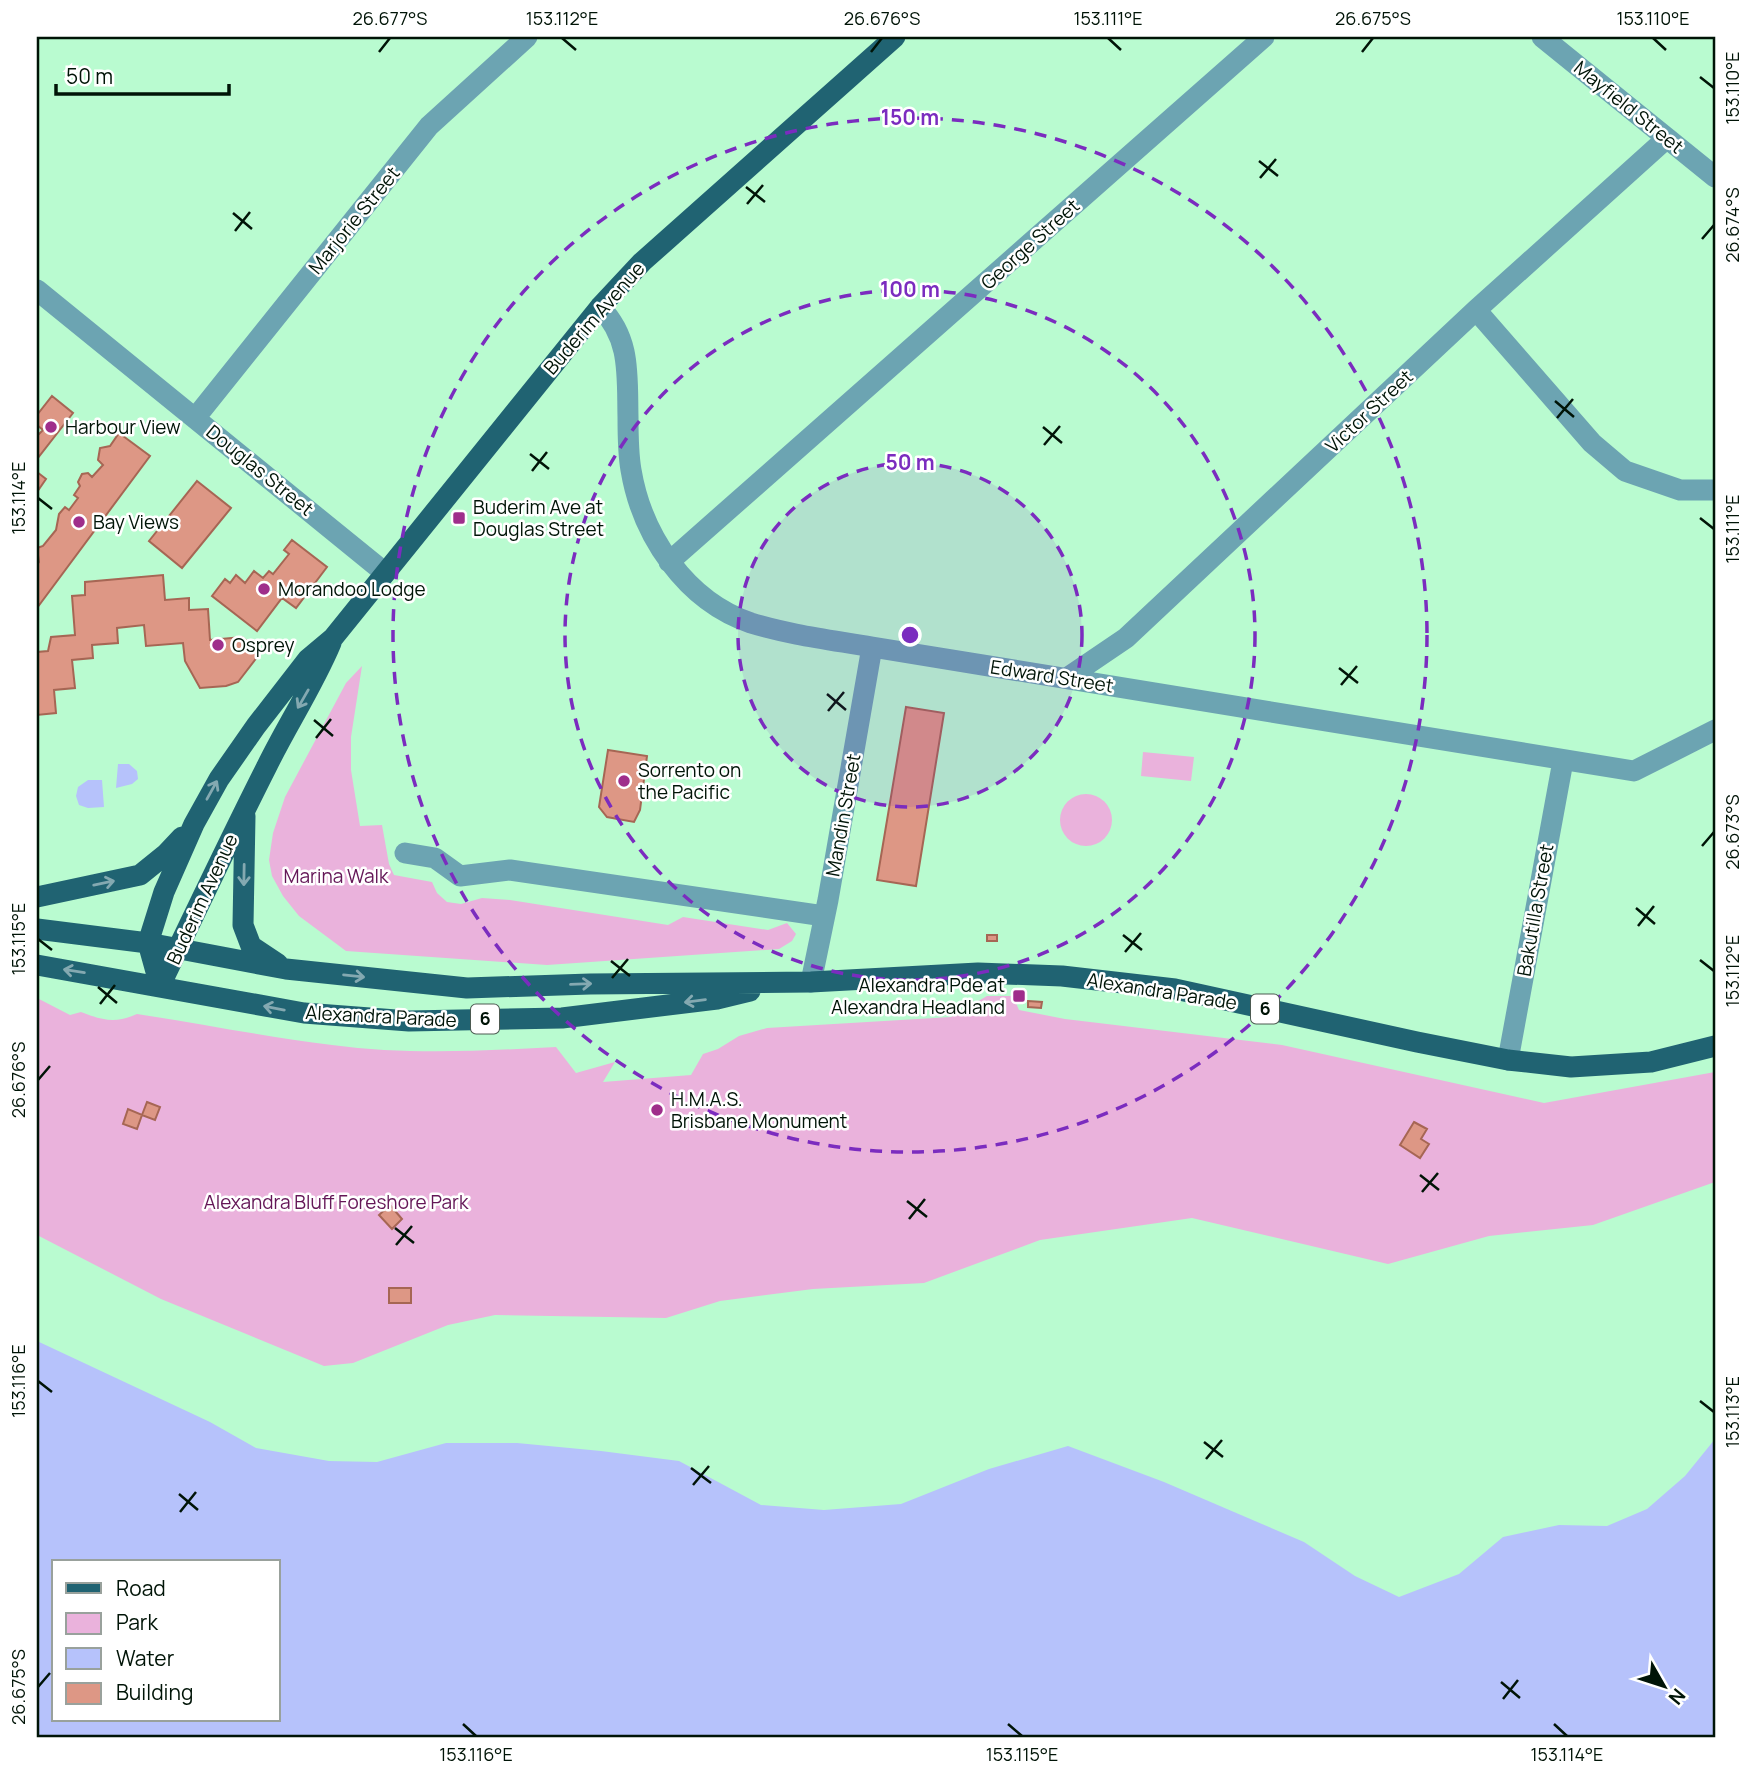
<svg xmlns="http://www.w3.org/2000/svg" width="1752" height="1774" viewBox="0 0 1752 1774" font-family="Manrope,sans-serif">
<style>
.green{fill:#eab2dc}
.water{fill:#b6c2fb;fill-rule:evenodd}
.building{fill:#dd9785;stroke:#a66654;stroke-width:2}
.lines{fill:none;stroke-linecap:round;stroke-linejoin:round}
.minor{stroke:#6ca4b2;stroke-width:21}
.major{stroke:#206372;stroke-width:21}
.oneway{stroke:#84a9b1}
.ticks{fill:none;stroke:#001407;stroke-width:2.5}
.ring{fill:none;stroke:#7b2cbf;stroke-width:3.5;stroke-dasharray:12 9}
.poi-dot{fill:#9f2e8b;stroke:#fff;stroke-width:2.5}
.labels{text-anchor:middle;stroke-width:5;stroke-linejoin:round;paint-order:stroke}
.shield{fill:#fff;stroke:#4c5a51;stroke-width:2}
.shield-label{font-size:18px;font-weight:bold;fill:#001407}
.street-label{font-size:19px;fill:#001407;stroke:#fff}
.poi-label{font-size:19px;fill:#001407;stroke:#fff;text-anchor:start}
.park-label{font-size:19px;fill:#641657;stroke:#fff}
.centre{fill:#7b2cbf;stroke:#fff;stroke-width:3.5}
.ring-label{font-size:21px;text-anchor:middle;font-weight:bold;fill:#7b2cbf;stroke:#fff;stroke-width:5;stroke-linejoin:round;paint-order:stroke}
.neatline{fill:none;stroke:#001407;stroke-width:2.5}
.ticks-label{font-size:18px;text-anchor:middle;fill:#001407}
</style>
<rect width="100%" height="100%" fill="#b9fbd0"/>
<!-- green -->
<path class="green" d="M362,666L351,737V770L360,826L382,825L389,864L394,875L432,882L437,893L447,902L461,904L482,898L510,900L668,925L683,917L768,930L787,923L796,934L792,941L779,949L547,965L346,951L299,916L283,896L272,876L269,860L273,833L285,797L346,683Z
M1143,752L1194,757L1191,781L1141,776Z
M1060 820a26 26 0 1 1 52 0a26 26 0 1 1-52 0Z
M37,990L39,999L70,1015L81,1012C102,1020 115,1024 137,1014C202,1024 267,1037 332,1045C406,1055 481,1051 556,1047L576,1073L615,1062L603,1082L691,1075L703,1054L718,1049L739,1036L767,1028L951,1017L987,996H1013L1019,1010L1065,1019L1282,1045L1544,1103L1715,1072V1182L1593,1225L1489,1236L1388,1264L1192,1218L1040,1240L924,1283L813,1289L720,1301L666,1318L495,1315L448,1325L353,1363L324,1366L161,1299L37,1235Z"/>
<!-- water -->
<path class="water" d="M118,764H129L137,771L138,779L132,784L116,788Z
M88,780H102L104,807L88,808L79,805L76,796L78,787Z
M37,1341L210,1422L256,1448L329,1461L377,1462L446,1443H517L601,1451L679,1461L761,1505L824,1510L901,1504L989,1469L1068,1446L1164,1482L1304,1542L1355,1576L1399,1597L1459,1574L1503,1537L1559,1525L1607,1526L1647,1509L1685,1476L1715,1439V1737H37ZM54,1562H278V1720H54Z"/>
<!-- building -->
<path class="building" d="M52,396L73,413L37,459V436L43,430L37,425V415Z
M119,433L150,456L37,608V565L39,562L37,548L43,546L56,530L59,514L65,507L69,510L78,498L74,495L80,486L78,482L82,474L88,473L92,477L103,465L98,460L100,448L110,446Z
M37,472L46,479L37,492Z
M197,481L231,508L182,568L149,541Z
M292,540L327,567L296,608L282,598L257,631L212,596L225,579L230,583L236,575L245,583L254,571L263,578L269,571L273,574L289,554L284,550Z
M163,575L165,600L189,598V610L208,609L210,640L242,637L261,652L238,682L226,686L200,688L185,661L183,643L146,646L144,625L117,628L118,643L92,645L93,658L72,660L75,688L54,690L56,713L37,715V652L48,651L51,637L75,635L72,596L85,595V582Z
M906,707L944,713L916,886L877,880Z
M608,750L647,756L640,810L634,822L607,817L599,807Z
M987,935H997V941H987Z
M1028,1001L1042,1002L1041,1008L1028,1007Z
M147,1102L160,1107L155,1120L142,1115L137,1129L123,1124L128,1109L142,1115Z
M1414,1122L1427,1129L1421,1139L1429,1144L1420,1158L1400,1145Z
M390,1205L402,1219L392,1229L379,1215Z
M389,1288H411V1303H389Z"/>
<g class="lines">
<!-- minor -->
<path class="minor" d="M1542,37L1715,177
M37,290L384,572
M600,307C631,339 627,374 628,417C628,434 628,453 631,470C642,536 686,601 751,623C790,635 832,640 872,647L1634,771L1715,730
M1476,310L1592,443L1625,471L1680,490H1715
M196,417L429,126L527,37
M669,562L1264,37
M1067,678L1126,638L1476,310L1667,138
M405,853L435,858L460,876L510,870L824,916
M811,982L828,900L872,647
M1508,1060L1563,761"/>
<!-- major -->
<path class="major" d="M245,816L243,925L251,946L278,964
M37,897L140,875L166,854L182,837
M37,929L148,943L286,969L467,988L590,984L811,982L978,973L1062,976L1175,989L1417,1042L1508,1060L1571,1067L1651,1062L1715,1046
M37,965L304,1013L409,1021L562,1018L717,999L750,991
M160,986L148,943L164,892L194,824L219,779L256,726L308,659L333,638L600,307L642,262L895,37
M160,986C195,913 230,839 267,766C287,725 313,686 331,643"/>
</g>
<!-- one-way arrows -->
<defs><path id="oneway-shaft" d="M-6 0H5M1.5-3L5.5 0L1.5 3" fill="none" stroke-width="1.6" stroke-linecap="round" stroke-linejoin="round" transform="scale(1.75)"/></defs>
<g class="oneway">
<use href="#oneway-shaft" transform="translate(303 699) rotate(120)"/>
<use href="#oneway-shaft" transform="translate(212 790) rotate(-61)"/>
<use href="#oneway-shaft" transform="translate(244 875) rotate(91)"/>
<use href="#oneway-shaft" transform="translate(104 883) rotate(-12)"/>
<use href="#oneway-shaft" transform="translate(74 971) rotate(-171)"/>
<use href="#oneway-shaft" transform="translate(354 976) rotate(6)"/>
<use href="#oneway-shaft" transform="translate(581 984) rotate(-2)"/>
<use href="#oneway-shaft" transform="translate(695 1001) rotate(173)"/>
<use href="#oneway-shaft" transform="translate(274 1008) rotate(-169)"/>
</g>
<!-- ticks -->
<path class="ticks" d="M562,38L576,50M1108,38L1121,50M1653,38L1666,50M379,52L390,38M871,52L882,38M1362,52L1373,38M1700,77L1714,88M1259,161L1278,176M1260,178L1276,159M746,187L765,202M747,204L763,185M233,213L252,229M235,231L250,212M1702,239L1714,225M1555,401L1574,417M1557,418L1573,399M1043,427L1062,443M1044,445L1060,426M530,454L549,469M532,471L547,452M38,498L52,509M1700,518L1714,529M1339,668L1358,683M1341,685L1357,666M827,694L846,710M828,711L844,692M314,720L333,736M316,738L331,719M1702,846L1714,832M1636,908L1655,924M1638,926L1654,906M1123,935L1142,950M38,939L52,950M1125,952L1141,933M1700,960L1714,971M611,961L630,976M612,978L628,959M98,987L117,1003M100,1004L115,985M38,1080L50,1066M1420,1175L1439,1190M1422,1192L1438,1173M907,1201L927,1217M909,1219L925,1199M395,1228L414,1243M396,1245L412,1226M38,1381L52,1392M1700,1401L1714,1412M1204,1442L1223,1457M1206,1459L1222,1440M691,1468L711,1483M693,1485L709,1466M179,1494L198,1510M180,1512L196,1492M1501,1682L1520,1698M38,1687L50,1673M1503,1699L1518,1680M463,1724L476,1736M1008,1724L1022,1736M1554,1724L1567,1736"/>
<!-- distance rings -->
<circle cx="910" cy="635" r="172" fill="#7b2cbf" fill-opacity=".12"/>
<g class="ring">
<circle cx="910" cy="635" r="172"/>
<circle cx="910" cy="635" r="345"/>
<circle cx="910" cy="635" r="517"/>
</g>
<!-- markers -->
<g class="poi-dot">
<circle cx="51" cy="427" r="7"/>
<rect x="452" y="511" width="14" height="14" rx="3.5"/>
<circle cx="79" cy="522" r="7"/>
<circle cx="264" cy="589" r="7"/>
<circle cx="218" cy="645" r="7"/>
<circle cx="624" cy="781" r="7"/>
<rect x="1012" y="989" width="14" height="14" rx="3.5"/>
<circle cx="657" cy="1110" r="7"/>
</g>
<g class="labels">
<!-- shield labels -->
<g class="shield">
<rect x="1251" y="994.5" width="28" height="29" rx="5"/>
<rect x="471" y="1004.5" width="28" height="29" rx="5"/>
</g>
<g class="shield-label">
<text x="1265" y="1015">6</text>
<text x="485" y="1025">6</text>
</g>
<!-- street labels -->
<g class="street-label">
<text transform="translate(1629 107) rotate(39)" y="7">Mayfield Street</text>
<text transform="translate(354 220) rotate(-51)" y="7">Marjorie Street</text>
<text transform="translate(1030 244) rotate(-42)" y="7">George Street</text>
<text transform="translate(594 318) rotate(-49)" y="7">Buderim Avenue</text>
<text transform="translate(1369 411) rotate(-43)" y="7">Victor Street</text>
<text transform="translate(260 470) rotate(39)" y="7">Douglas Street</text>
<text transform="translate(1052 676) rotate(9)" y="7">Edward Street</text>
<text transform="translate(843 815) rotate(-80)" y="7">Mandin Street</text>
<text transform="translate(202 899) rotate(-65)" y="7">Buderim Avenue</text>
<text transform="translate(1535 910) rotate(-80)" y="7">Bakutilla Street</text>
<text transform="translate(1162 991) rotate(9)" y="7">Alexandra Parade</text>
<text transform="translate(381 1016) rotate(3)" y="7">Alexandra Parade</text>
</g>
<!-- poi labels -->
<g class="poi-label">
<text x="65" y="434">Harbour View</text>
<text x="473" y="514">Buderim Ave at<tspan x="473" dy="22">Douglas Street</tspan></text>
<text x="93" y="529">Bay Views</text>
<text x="278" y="596">Morandoo Lodge</text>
<text x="232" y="652">Osprey</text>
<text x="638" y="777">Sorrento on<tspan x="638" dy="22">the Pacific</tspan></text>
<text x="1005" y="992" text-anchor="end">Alexandra Pde at<tspan x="1005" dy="22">Alexandra Headland</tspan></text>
<text x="671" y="1106">H.M.A.S.<tspan x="671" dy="22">Brisbane Monument</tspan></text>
</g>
<!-- park labels -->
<g class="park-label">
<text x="336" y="883">Marina Walk</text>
<text x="336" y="1209">Alexandra Bluff Foreshore Park</text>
</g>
</g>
<circle cx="910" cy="635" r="10" class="centre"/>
<g class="ring-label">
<text x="910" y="125">150 m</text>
<text x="910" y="297">100 m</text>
<text x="910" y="470">50 m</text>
</g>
<!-- border -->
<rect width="1752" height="1774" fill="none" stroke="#ffffff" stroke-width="77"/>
<!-- legend -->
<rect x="52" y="1560" width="228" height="161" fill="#ffffff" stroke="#99a19c" stroke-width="2"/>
<rect x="66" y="1583" width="35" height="10" fill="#206372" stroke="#99a19c" stroke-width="2"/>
<text x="116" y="1596" font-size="21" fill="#001407">Road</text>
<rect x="66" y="1613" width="35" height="21" fill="#eab2dc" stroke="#99a19c" stroke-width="2"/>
<text x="116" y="1630" font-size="21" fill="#001407">Park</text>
<rect x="66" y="1648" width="35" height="21" fill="#b6c2fb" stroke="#99a19c" stroke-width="2"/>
<text x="116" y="1666" font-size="21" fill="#001407">Water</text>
<rect x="66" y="1683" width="35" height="21" fill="#dd9785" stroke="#99a19c" stroke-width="2"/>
<text x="116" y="1700" font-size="21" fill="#001407">Building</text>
<!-- north arrow -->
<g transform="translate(1664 1686) rotate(129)" stroke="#ffffff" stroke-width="5" paint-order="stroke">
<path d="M0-5L12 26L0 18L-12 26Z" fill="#001407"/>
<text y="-10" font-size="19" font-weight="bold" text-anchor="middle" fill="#001407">N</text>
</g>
<!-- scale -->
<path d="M56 84v10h173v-10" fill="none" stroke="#001407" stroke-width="3.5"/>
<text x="66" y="84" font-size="21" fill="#001407" stroke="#ffffff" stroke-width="5" paint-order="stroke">50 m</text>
<rect x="38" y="38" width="1676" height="1698" class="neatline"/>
<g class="ticks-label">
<text x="390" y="25">26.677°S</text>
<text x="562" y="25">153.112°E</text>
<text x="882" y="25">26.676°S</text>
<text x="1108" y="25">153.111°E</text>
<text x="1373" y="25">26.675°S</text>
<text x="1653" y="25">153.110°E</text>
<text transform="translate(1733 88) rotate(-90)" y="6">153.110°E</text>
<text transform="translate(1733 225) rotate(-90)" y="6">26.674°S</text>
<text transform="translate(19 498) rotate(-90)" y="6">153.114°E</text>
<text transform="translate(1733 529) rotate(-90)" y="6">153.111°E</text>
<text transform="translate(1733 832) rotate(-90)" y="6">26.673°S</text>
<text transform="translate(19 939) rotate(-90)" y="6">153.115°E</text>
<text transform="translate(1733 971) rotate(-90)" y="6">153.112°E</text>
<text transform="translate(19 1080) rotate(-90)" y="6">26.676°S</text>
<text transform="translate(19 1381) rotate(-90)" y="6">153.116°E</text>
<text transform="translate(1733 1412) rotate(-90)" y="6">153.113°E</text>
<text transform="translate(19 1687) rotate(-90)" y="6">26.675°S</text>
<text x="476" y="1761">153.116°E</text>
<text x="1022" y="1761">153.115°E</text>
<text x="1567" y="1761">153.114°E</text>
</g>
</svg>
